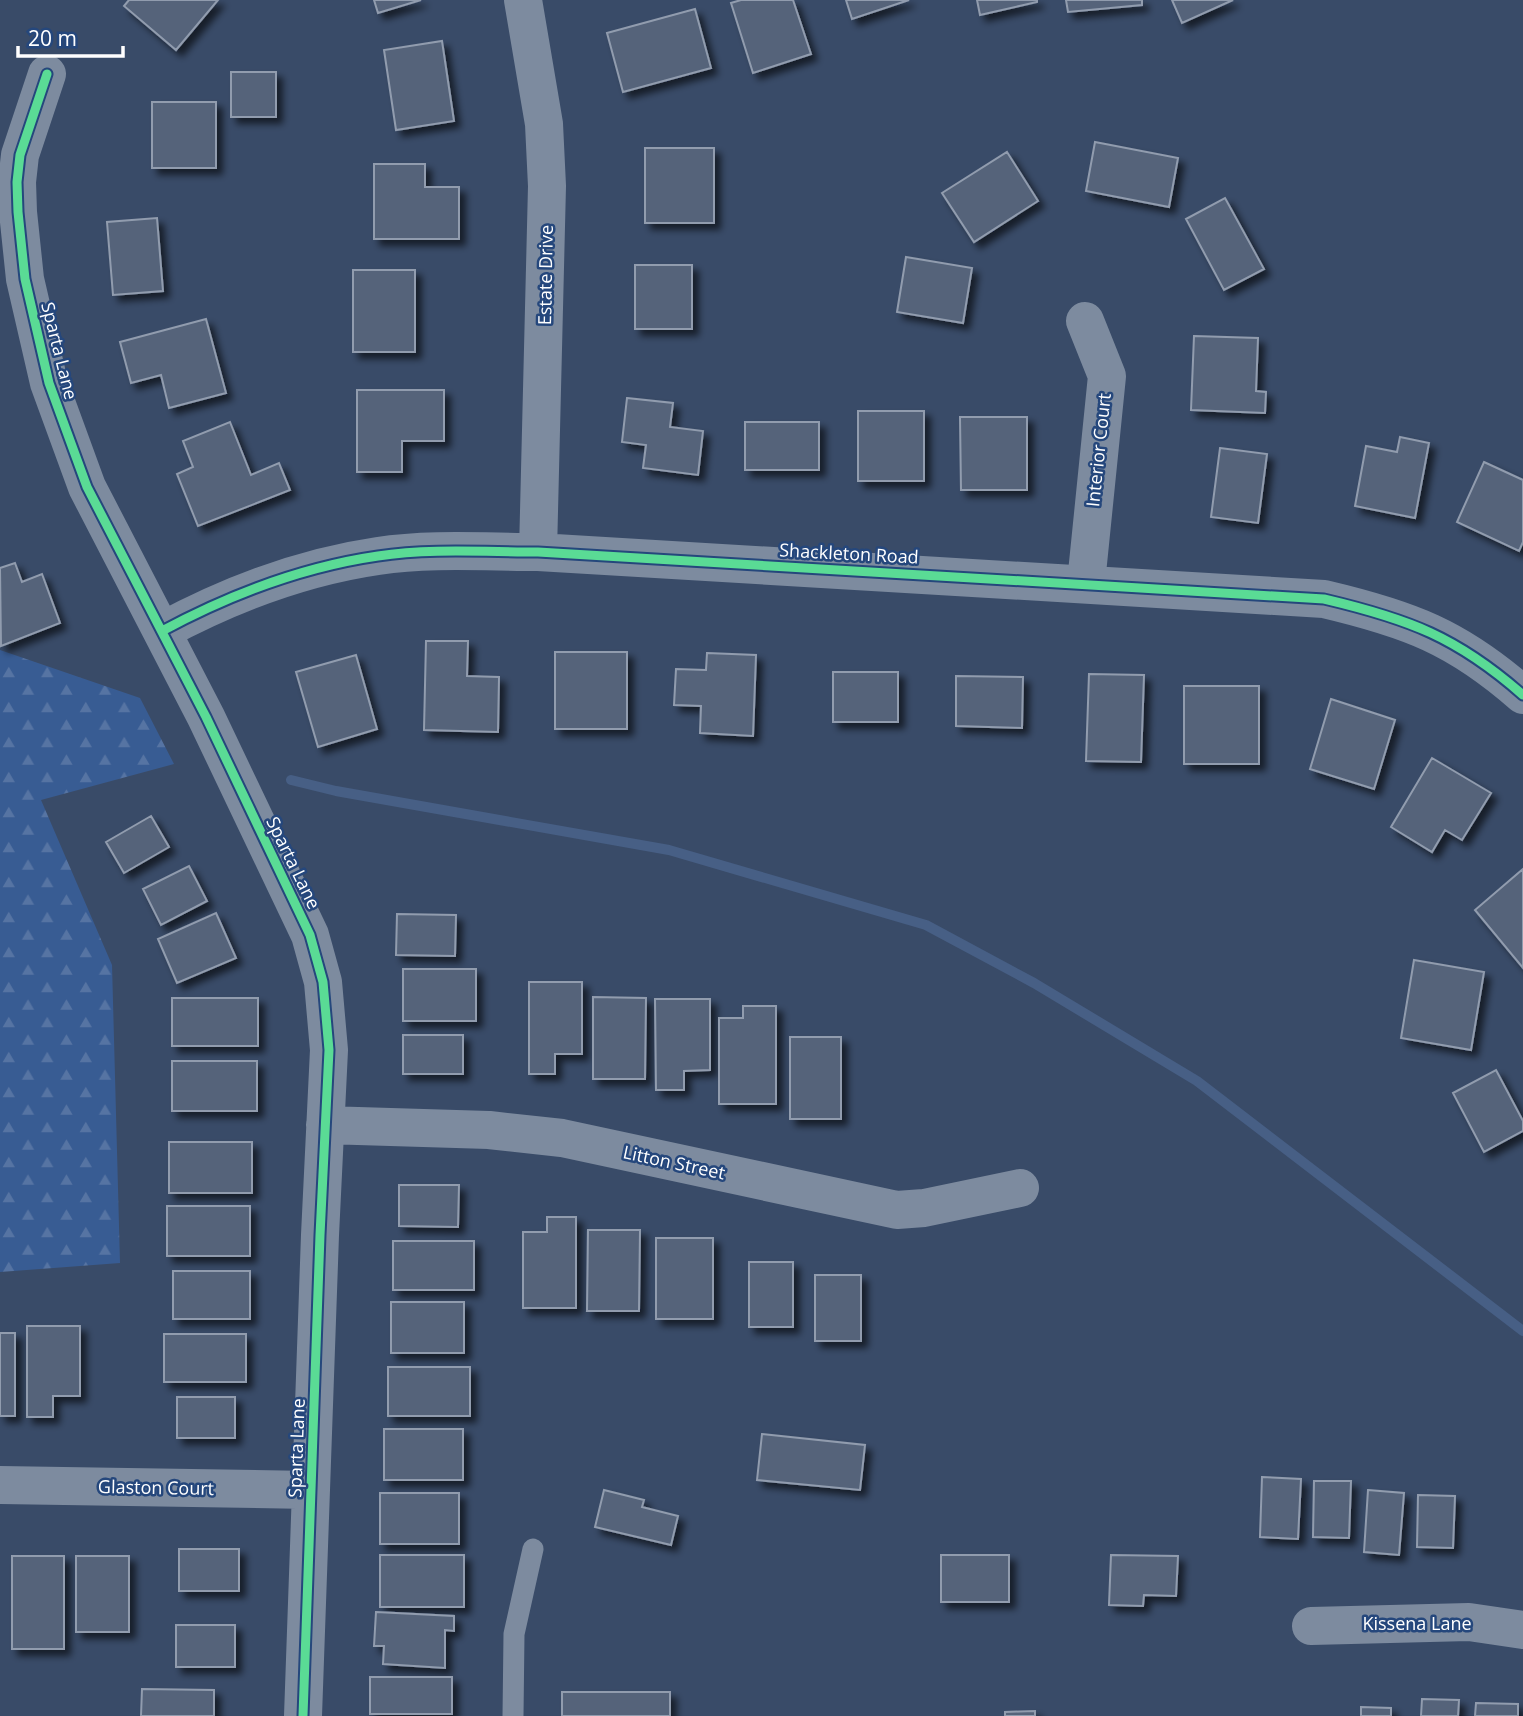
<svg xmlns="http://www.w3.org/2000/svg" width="1523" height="1716" viewBox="0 0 1523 1716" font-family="'Open Sans',sans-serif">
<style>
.forest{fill:url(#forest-firs)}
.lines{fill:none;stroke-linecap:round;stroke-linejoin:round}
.stream{stroke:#475f85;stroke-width:10}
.building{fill:#54637a;stroke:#919cae;stroke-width:2;filter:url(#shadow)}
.lane{stroke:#7d8b9f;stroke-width:21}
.street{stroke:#7d8b9f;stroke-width:38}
.cycleway-casing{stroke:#25477c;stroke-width:13}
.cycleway{stroke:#5adb95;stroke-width:9}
.labels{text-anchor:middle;stroke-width:5;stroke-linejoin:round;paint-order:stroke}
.street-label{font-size:18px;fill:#fff;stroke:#25477c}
</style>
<defs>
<pattern id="forest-firs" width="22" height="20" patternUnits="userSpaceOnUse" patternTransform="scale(1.75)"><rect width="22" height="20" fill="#385c93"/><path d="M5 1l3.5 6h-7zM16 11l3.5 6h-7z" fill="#5674a3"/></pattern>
<filter id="shadow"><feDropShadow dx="6" dy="6" stdDeviation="3.5" flood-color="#0009"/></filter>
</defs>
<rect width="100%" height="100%" fill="#394b68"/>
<!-- forest -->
<path class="forest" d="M0,650L140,698L174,764L41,800L112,965L120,1263L0,1272Z"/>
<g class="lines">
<!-- stream -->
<path class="stream" d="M291,780L336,791L669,850L926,925L1034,983L1197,1081L1523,1331"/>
</g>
<!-- building -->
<path class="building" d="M129,0H218L176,50L124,6Z
M374,0H421L378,13Z
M741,0H793L811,54L753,73L731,3Z
M846,0H909L852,19Z
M977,0H1037V2L980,15Z
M1066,0H1142V5L1068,12Z
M1172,0H1233L1182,23Z
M695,9L711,68L623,92L607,33Z
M442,41L454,121L396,130L384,50Z
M231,72H276V117H231Z
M152,102H216V168H152Z
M1095,142L1178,158L1169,207L1086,191Z
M645,148H714V223H645Z
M1007,152L1038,201L974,242L942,193Z
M374,164H425V187H459V239H374Z
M1225,198L1264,269L1224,290L1186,219Z
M157,218L163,291L113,295L107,222Z
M906,257L972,268L963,323L897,312Z
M635,265H692V329H635Z
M353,270H415V352H353Z
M206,319L226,393L169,408L161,375L131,383L120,342Z
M1194,336L1258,338L1256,391L1266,392L1265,413L1191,410Z
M357,390H444V441H402V472H357Z
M627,398L673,403L670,427L703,431L698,475L643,468L646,445L622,442Z
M858,411H924V481H858Z
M960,417H1027V490H961Z
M230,422L251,475L279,463L290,490L198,526L177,474L193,467L183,441Z
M745,422H819V470H745Z
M1400,437L1429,443L1415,518L1355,506L1366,446L1397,452Z
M1220,448L1267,454L1258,523L1211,517Z
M1484,462L1523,480V542L1519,551L1457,522Z
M15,563L22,582L42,574L60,623L1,646L0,568Z
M426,641H468L467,676L499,677L498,732L424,730Z
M555,652H627V729H555Z
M707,653L756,655L753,736L700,733L701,706L674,705L676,669L706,670Z
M356,655L377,729L318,747L296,672Z
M833,672H898V722H833Z
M1089,674L1144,675L1141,762L1086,761Z
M956,676L1023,677L1022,728L956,726Z
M1184,686H1259V764H1184Z
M1331,699L1395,720L1374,789L1310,769Z
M1432,758L1491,793L1462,840L1445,830L1432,852L1391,827Z
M151,816L169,847L124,873L106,842Z
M189,866L207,901L161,925L143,889Z
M1523,869V968L1475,910Z
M216,913L236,958L177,983L158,939Z
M397,914L456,915L455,956L396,955Z
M1414,960L1484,972L1471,1050L1401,1038Z
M403,969H476V1021H403Z
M529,982H582V1054H555V1074H529Z
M593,997L646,998L645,1079H593Z
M172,998H258V1046H172Z
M655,999H710V1070L684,1071V1090H656Z
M743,1006H776V1104H719V1018H743Z
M403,1035H463V1074H403Z
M790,1037H841V1119H790Z
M172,1061H257V1111H172Z
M1496,1070L1523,1121V1131L1484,1152L1453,1093Z
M169,1142H252V1193H169Z
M399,1185H459L458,1227L399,1226Z
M167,1206H250V1256H167Z
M547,1217H576V1308H523V1232H547Z
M588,1230H640L639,1311H587Z
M656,1238H713V1319H656Z
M393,1241H474V1290H393Z
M749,1262H793V1327H749Z
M173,1271H250V1319H173Z
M815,1275H861V1341H815Z
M391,1302H464V1353H391Z
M27,1326H80V1396H53V1417H27Z
M0,1333H15V1416H0Z
M164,1334H246V1382H164Z
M388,1367H470V1416H388Z
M177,1397H235V1438H177Z
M384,1429H463V1480H384Z
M762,1434L865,1445L860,1490L757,1480Z
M1262,1477L1301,1479L1298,1539L1260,1537Z
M1314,1481H1351L1349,1538L1313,1537Z
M604,1490L644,1500L642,1507L678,1516L671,1545L595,1527Z
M1368,1490L1404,1493L1399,1555L1364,1552Z
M380,1493H459V1544H380Z
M1418,1495L1455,1496L1453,1548L1417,1547Z
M179,1549H239V1591H179Z
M380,1555H464V1607H380Z
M941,1555H1009V1602H941Z
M1111,1555L1178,1556L1176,1596L1144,1595L1143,1606L1109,1605Z
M12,1556H64V1649H12Z
M76,1556H129V1632H76Z
M376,1612L454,1616V1631L445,1630V1668L383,1664L384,1646H374Z
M176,1625H235V1667H176Z
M370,1677H452V1714H370Z
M142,1689L214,1690V1716H141Z
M562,1692H670V1716H562Z
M1422,1699L1459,1700L1458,1716H1421Z
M1476,1703L1518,1704V1716H1475Z
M1361,1707L1391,1708V1716H1361Z
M1035,1711V1716H1005V1712Z"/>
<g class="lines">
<!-- lane -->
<path class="lane" d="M513,1716L514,1634L533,1549"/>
<!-- street -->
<path class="street" d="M523,0L544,124L547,186L538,552
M47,74L20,155L17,182L18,212L25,279L49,383L87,487L206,717L310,935L323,982L329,1050L320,1235L303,1716
M1085,321L1107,376L1086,583
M162,631C229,595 302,567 378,556C430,548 485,552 538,552L1324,599C1409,619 1457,637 1523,695
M325,1125L489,1130L562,1138L897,1210L924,1208L1020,1188
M0,1485L311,1490
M1311,1626L1469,1622L1523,1630"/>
<!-- cycleway casing -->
<g class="cycleway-casing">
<path id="cycleway" d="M47,74L20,155L17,182L18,212L25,279L49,383L87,487L206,717L310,935L323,982L329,1050L320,1235L303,1716
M162,631C229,595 302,567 378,556C430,548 485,552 538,552L1324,599C1409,619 1457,637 1523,695"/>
</g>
<!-- cycleway -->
<use href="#cycleway" class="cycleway"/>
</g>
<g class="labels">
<!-- street labels -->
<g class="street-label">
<text transform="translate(546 275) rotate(-89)" y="6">Estate Drive</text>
<text transform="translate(59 351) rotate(76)" y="6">Sparta Lane</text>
<text transform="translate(1099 450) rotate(-84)" y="6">Interior Court</text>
<text transform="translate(849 554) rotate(3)" y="6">Shackleton Road</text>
<text transform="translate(293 863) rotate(64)" y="6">Sparta Lane</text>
<text transform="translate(674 1163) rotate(12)" y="6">Litton Street</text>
<text transform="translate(297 1448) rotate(-88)" y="6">Sparta Lane</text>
<text transform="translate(156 1488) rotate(1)" y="6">Glaston Court</text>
<text x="1417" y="1630">Kissena Lane</text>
</g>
</g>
<!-- scale -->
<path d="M18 46v10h105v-10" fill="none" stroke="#ffffff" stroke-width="3.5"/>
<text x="28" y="46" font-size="21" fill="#ffffff" stroke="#25477c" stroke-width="5" paint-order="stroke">20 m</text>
</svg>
